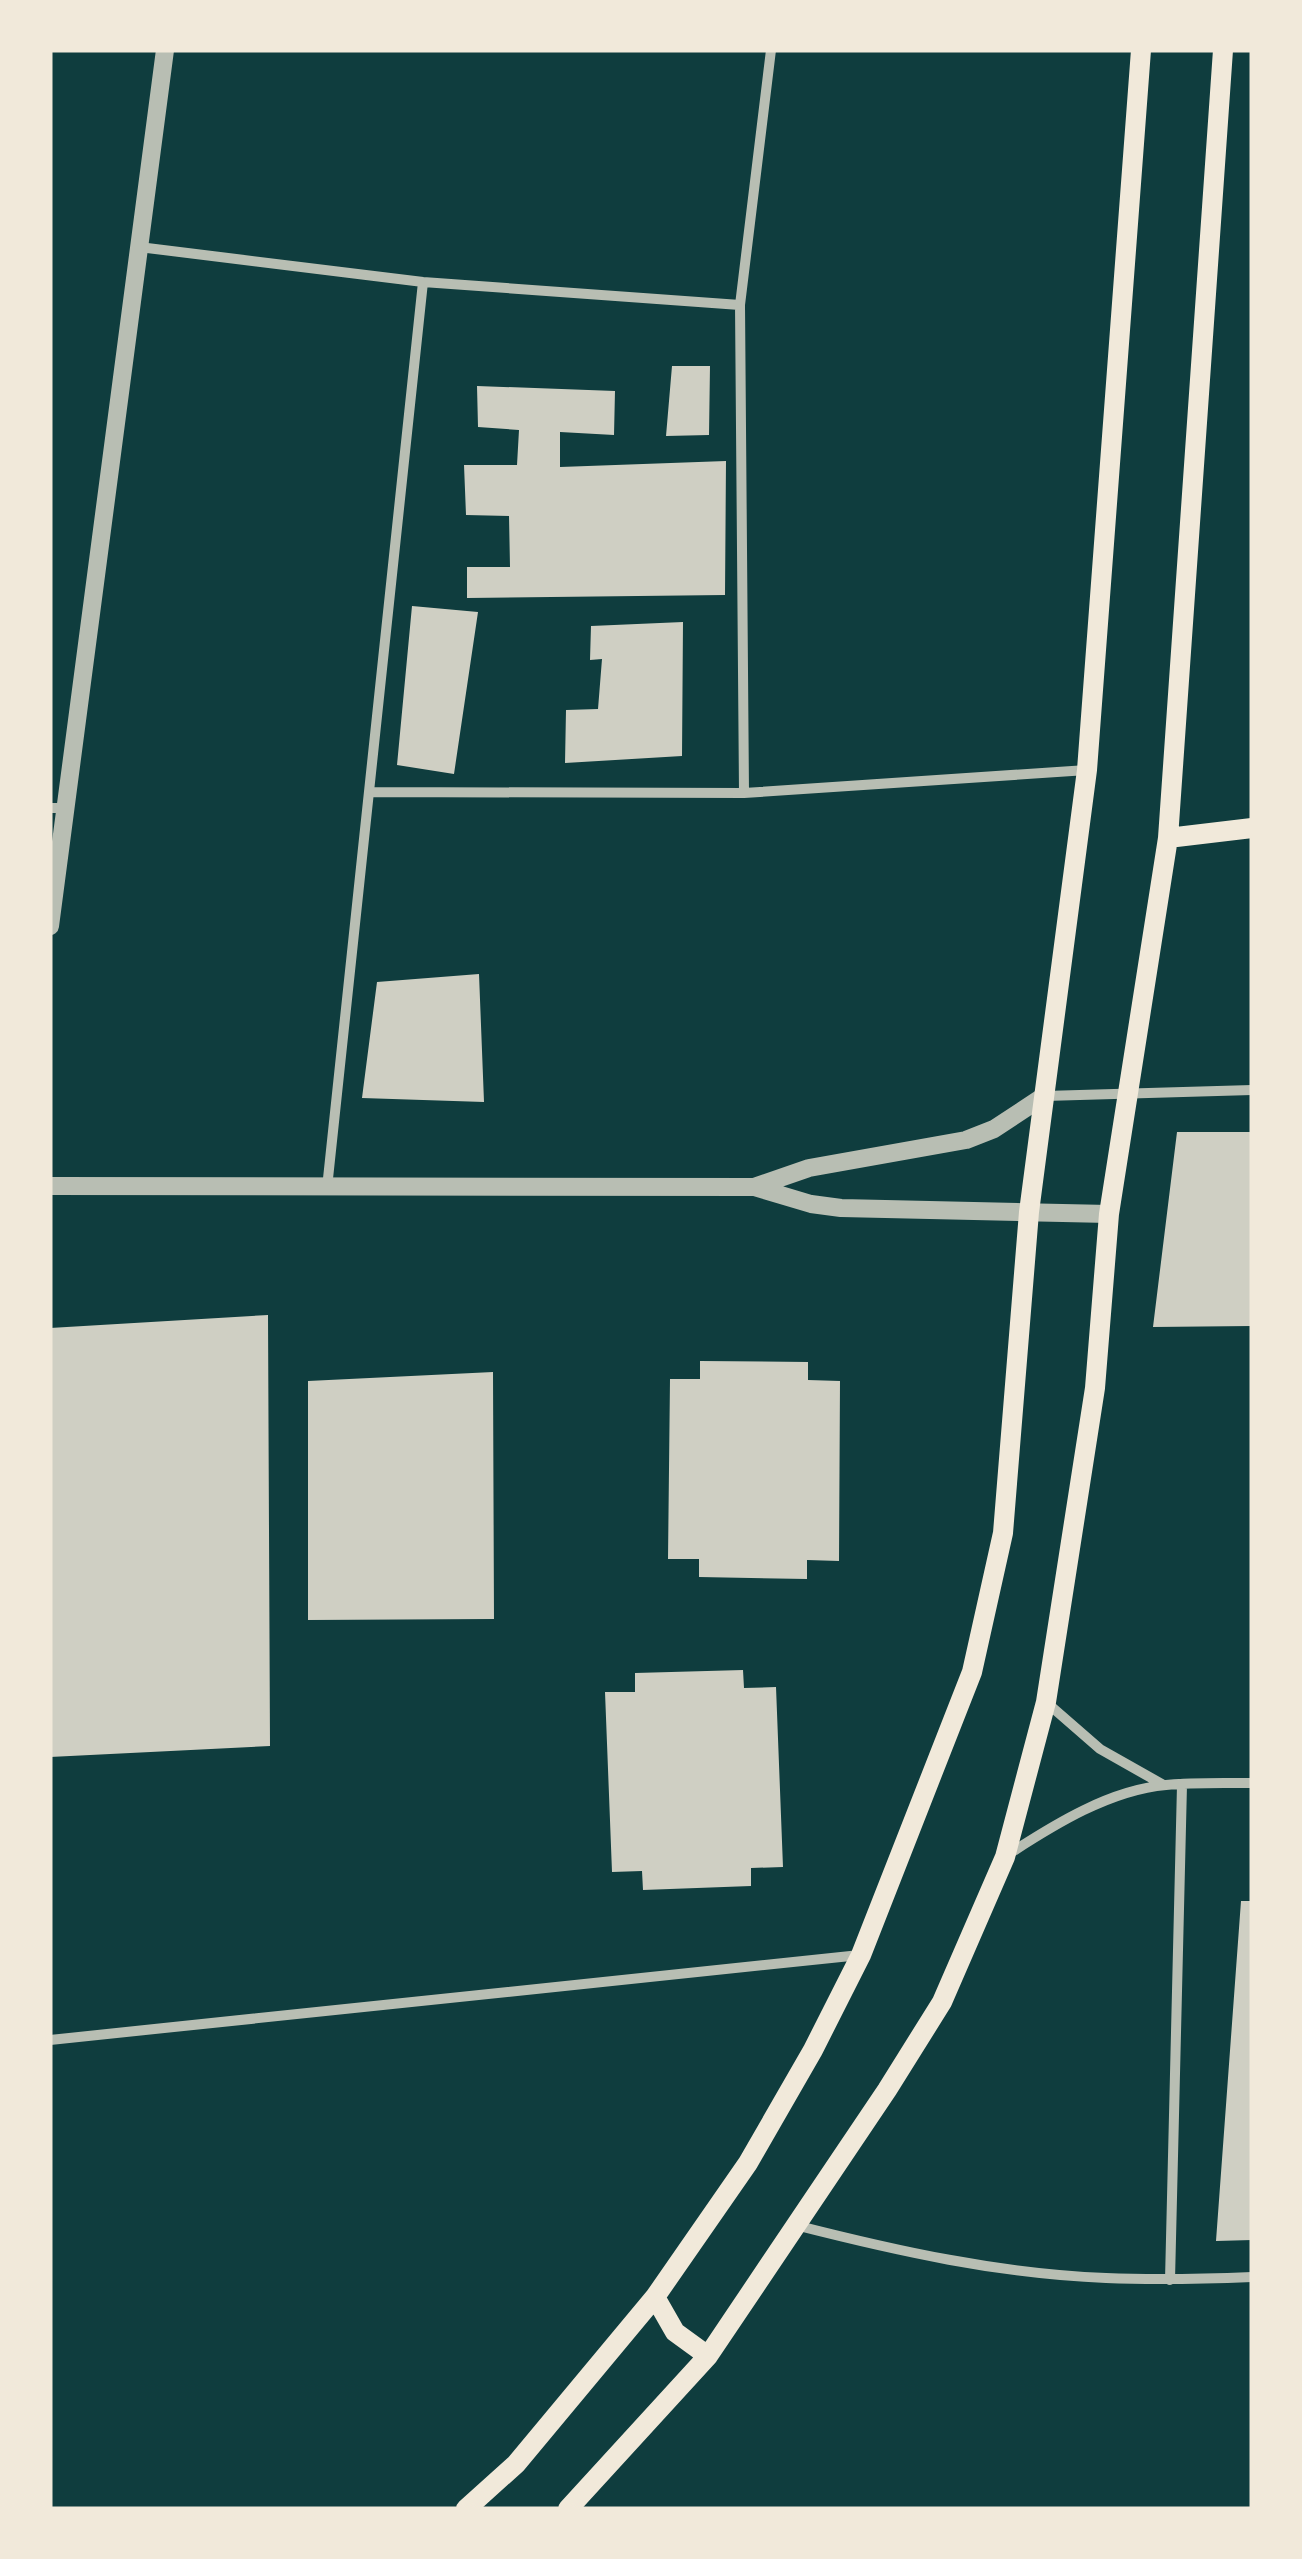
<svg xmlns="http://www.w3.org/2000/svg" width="1302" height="2559" viewBox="0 0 1302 2559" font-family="Poppins,sans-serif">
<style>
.building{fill:#cfcfc3}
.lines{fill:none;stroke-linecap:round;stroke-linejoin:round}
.minor{stroke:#b8beb3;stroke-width:10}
.tertiary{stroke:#b8beb3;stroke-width:18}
.secondary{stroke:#f1e9da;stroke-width:20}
</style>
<rect width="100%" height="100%" fill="#0f3d3e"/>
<!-- building -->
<path class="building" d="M672,366H710L709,435L666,436Z
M477,386L615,391L614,435L560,432V467L726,461L725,595L467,598V567H510L509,516L466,515L464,465H517L519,430L478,427Z
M412,606L478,612L454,774L397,765Z
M683,622L682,756L565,763L566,710L598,709L602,659L590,660L591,626Z
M479,974L484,1102L362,1098L377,982Z
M1177,1132H1252V1326L1153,1327Z
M268,1315L270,1746L50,1757V1328Z
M700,1361L808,1362V1380L840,1381L839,1561L807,1560V1579L699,1577V1559H668L670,1379H700Z
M493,1372L494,1619L308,1620V1381Z
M743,1670L744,1688L776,1687L783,1867L751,1868V1886L643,1890L642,1871L612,1872L605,1692H635V1673Z
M1241,1901H1252V2240L1216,2241Z"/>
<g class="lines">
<!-- minor -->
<path class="minor" d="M139,247L423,282L740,305
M369,792L744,793L1087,770
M744,793L740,305L771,50
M50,808H66
M1045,1096L1252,1090
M327,1188L423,282
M1046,1702L1100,1749L1162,1784
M1009,1854C1055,1824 1110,1790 1166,1785C1194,1782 1223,1783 1252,1783
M50,2040L860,1955
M795,2225C897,2251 1000,2274 1106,2278C1154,2280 1203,2279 1252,2277
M1170,2280L1182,1785"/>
<!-- tertiary -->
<path class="tertiary" d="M50,926L165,50
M50,1186L754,1187L811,1204L841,1208L1109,1214
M754,1187L809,1168L966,1140L994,1129L1044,1096"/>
<!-- secondary -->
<path class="secondary" d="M1168,838L1252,828
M655,2297L675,2332L708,2356
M466,2509L516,2464L655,2297L748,2163L813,2050L861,1955L972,1672L1003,1533L1029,1212L1087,770L1141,50
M568,2509L708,2356L887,2090L942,2002L1005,1857L1046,1702L1095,1388L1109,1214L1168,838L1223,50"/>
</g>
<!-- border -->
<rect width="1302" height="2559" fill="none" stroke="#f1e9da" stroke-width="105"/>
</svg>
